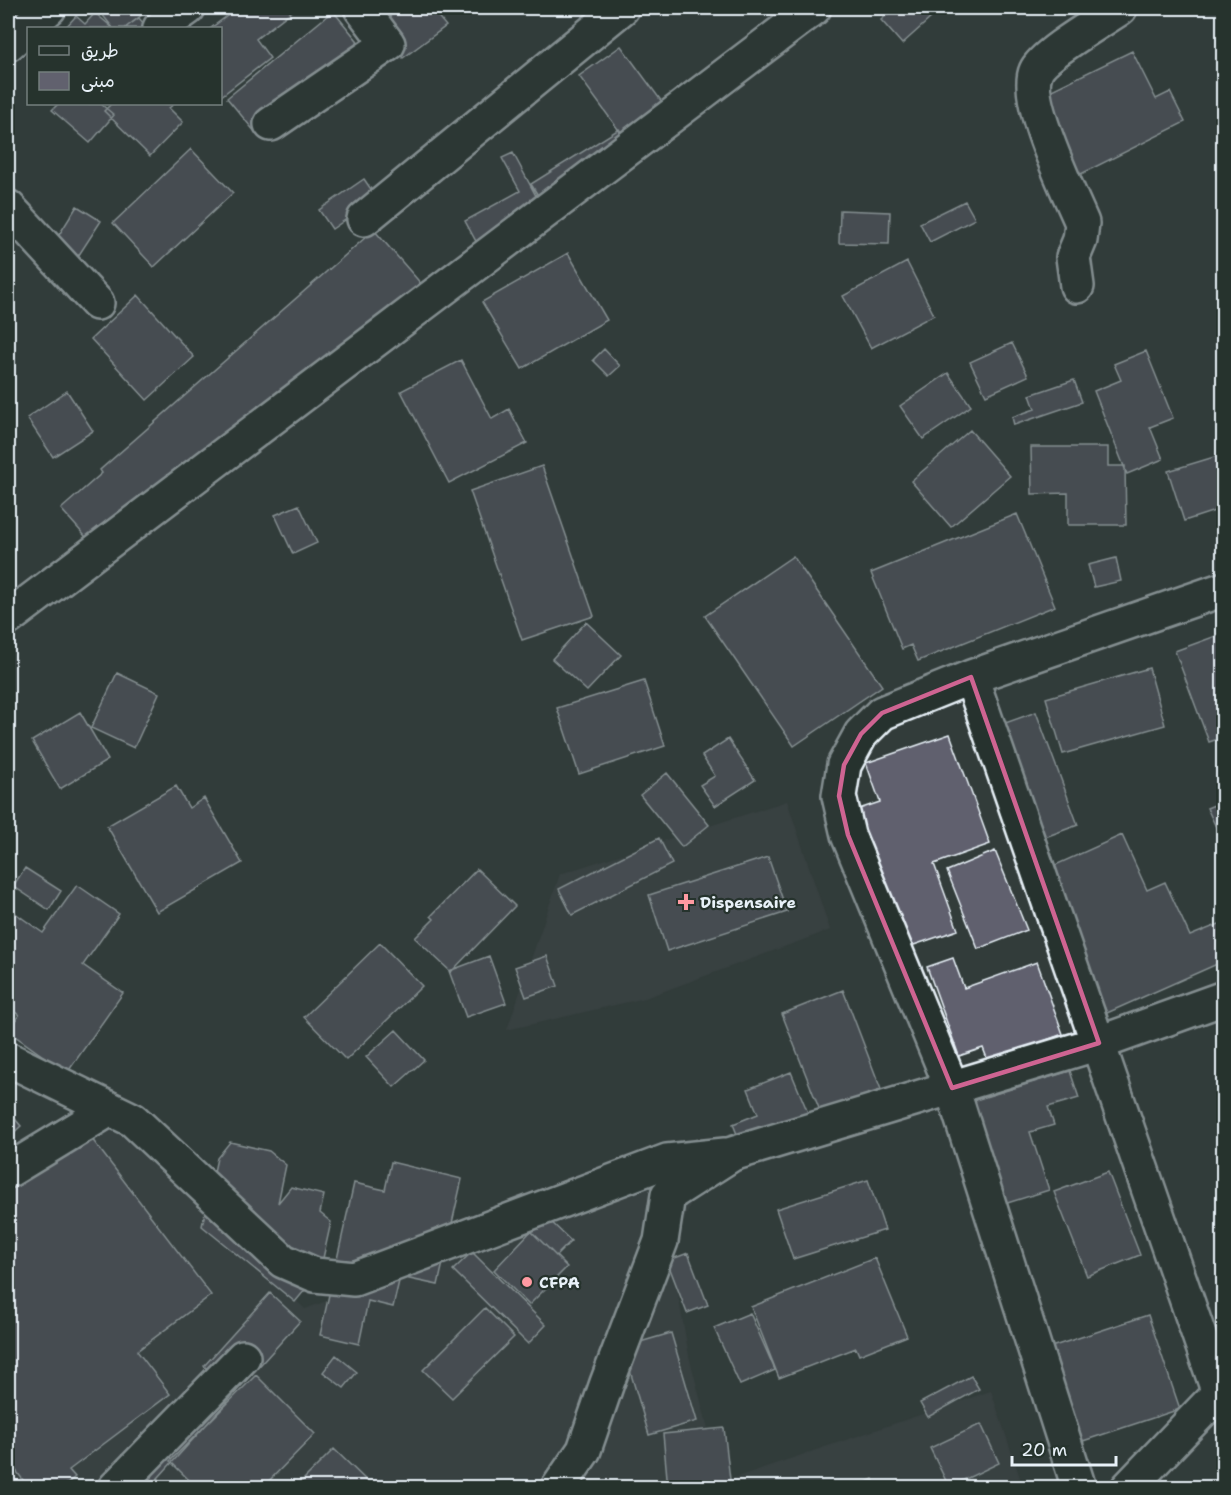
<svg xmlns="http://www.w3.org/2000/svg" width="1231" height="1495" viewBox="0 0 1231 1495" font-family="'Shantell Sans','Playpen Sans Arabic',sans-serif">
<style>
.built{fill:#40474a}
.building{fill:#61616e;stroke:#e8f1f8;stroke-width:1.5}
.lines{fill:none;stroke-linecap:round;stroke-linejoin:round}
.minor-casing{stroke:#e8f1f8;stroke-width:38}
.major-casing{stroke:#e8f1f8;stroke-width:38}
.minor{stroke:#26332d;stroke-width:33}
.major{stroke:#26332d;stroke-width:33}
.marked{fill:none;stroke:#cf6492;stroke-width:4.5;stroke-linejoin:round}
.poi-dot{fill:#ff9aa2;stroke:#26332d;stroke-width:2}
.labels{text-anchor:middle;stroke-width:4.5;stroke-linejoin:round;paint-order:stroke}
.poi-label{font-size:16px;font-weight:bold;fill:#e8f1f8;stroke:#26332d;text-anchor:start}
</style>
<rect width="100%" height="100%" fill="#323c3a"/>
<filter id="ink" filterUnits="userSpaceOnUse"><feTurbulence type="fractalNoise" baseFrequency=".0167" numOctaves="2"/><feDisplacementMap in="SourceGraphic" scale="12" xChannelSelector="R" yChannelSelector="G"/><feConvolveMatrix kernelMatrix="1 2 1 2 8 2 1 2 1" color-interpolation-filters="sRGB"/></filter>
<g filter="url(#ink)">
<!-- built -->
<path class="built" d="M787,801L830,930L645,998L507,1030L560,874Z
M116,1126L305,1309L699,1165L696,1189L671,1255L689,1356L722,1482L991,1391L1023,1487L8,1488V1191Z"/>
<!-- building -->
<path class="building" d="M108,8H151L125,28H113L101,13Z
M238,8H296L256,39L270,58L220,97V28H211Z
M365,8H431L446,26L403,58Z
M894,8H942L902,44L881,20Z
M333,11L361,45L255,132L227,98Z
M95,13L113,28H65L76,16L85,24Z
M139,18L147,28H125Z
M621,46L665,106L623,136L579,76Z
M1132,51L1156,99L1170,92L1185,122L1069,180L1029,101Z
M58,104H101L114,115L90,143L52,110Z
M111,104H174L169,108L183,122L150,156L104,111Z
M619,129L636,157L548,212L531,184Z
M191,149L233,193L154,267L113,223Z
M513,153L543,209L478,245L465,221L520,191L502,158Z
M364,179L377,198L332,229L319,210Z
M965,201L975,219L930,242L920,223Z
M77,206L101,221L75,261L52,246Z
M840,210L890,212L889,244L839,243Z
M374,230L431,295L334,380L318,362L100,553L61,509L102,473L100,470Z
M568,253L607,320L522,369L482,302Z
M907,262L934,315L871,348L843,296Z
M138,295L194,357L147,400L91,339Z
M1012,343L1028,376L986,395L970,362Z
M604,349L620,366L609,376L593,360Z
M1146,351L1173,418L1150,427L1163,459L1127,474L1094,391L1121,380L1114,364Z
M461,360L492,419L509,409L527,443L449,483L401,391Z
M948,373L971,406L923,439L900,406Z
M1074,380L1082,402L1014,425L1012,417L1035,409L1030,395Z
M67,391L93,431L53,457L27,418Z
M970,430L1010,476L951,527L911,481Z
M1031,447H1108V466H1125L1126,525H1068V493L1032,494Z
M1224,454V508L1184,521L1168,471Z
M542,466L594,616L522,640L470,491Z
M299,505L317,543L293,554L275,515Z
M1017,514L1055,606L918,661L911,645L902,649L871,573Z
M793,556L882,686L794,746L705,616Z
M1116,558L1121,581L1094,587L1088,565Z
M586,622L621,655L587,691L552,659Z
M1224,633V737L1209,742L1175,651Z
M1149,668L1165,725L1063,754L1046,698Z
M117,673L159,693L134,748L91,728Z
M644,681L665,746L579,774L557,708Z
M80,712L108,760L60,789L32,741Z
M1036,712L1078,825L1026,844L983,731Z
M950,734L990,844L934,864L958,930L902,949L853,811L880,802L866,763Z
M728,739L755,780L715,806L700,785L715,776L702,756Z
M667,773L709,825L682,847L640,795Z
M176,786L189,808L204,798L242,863L157,912L107,826Z
M1224,801V844L1207,808Z
M1122,835L1147,890L1165,882L1190,936L1224,922V961L1107,1013L1042,871Z
M659,838L672,864L572,915L559,889Z
M995,851L1027,930L978,949L947,871Z
M768,857L787,912L667,951L649,895Z
M25,868L61,891L49,910L13,886Z
M477,869L515,906L451,972L415,938L434,919L431,916Z
M77,885L119,914L83,965L123,993L67,1073L8,1031L19,1015L8,1007V943L10,940L8,939V908L43,933Z
M380,943L422,986L346,1060L304,1017Z
M489,956L506,1003L466,1017L449,971Z
M547,956L558,986L526,997L515,967Z
M953,958L964,988L1037,962L1063,1034L988,1061L983,1048L959,1056L927,967Z
M843,990L882,1092L822,1116L782,1014Z
M396,1030L424,1060L394,1087L366,1057Z
M1070,1071L1079,1098L1048,1107L1054,1125L1030,1132L1049,1190L988,1209L956,1106Z
M791,1072L811,1120L742,1147L733,1124L758,1114L748,1089Z
M10,1113L21,1126L8,1138V1115Z
M82,1126L211,1295L137,1351L170,1394L69,1470L75,1477L62,1488H29L8,1460V1182Z
M230,1142L269,1151L286,1165L278,1203L291,1187L324,1195L320,1213L331,1222L320,1272L295,1302L202,1226L217,1158Z
M391,1162L462,1179L438,1285L400,1277L393,1307L368,1301L359,1344L320,1335L354,1183L385,1190Z
M1108,1172L1140,1255L1087,1276L1054,1192Z
M868,1180L885,1230L793,1259L776,1209Z
M546,1217L571,1241L556,1256L531,1231Z
M531,1231L567,1267L529,1305L494,1270Z
M472,1252L546,1325L528,1344L453,1270Z
M688,1253L708,1305L687,1313L667,1261Z
M875,1258L907,1336L859,1355L856,1348L779,1378L751,1307Z
M270,1293L300,1321L149,1488H136L216,1378L204,1366Z
M485,1308L514,1337L452,1398L423,1370Z
M750,1313L775,1370L740,1385L714,1328Z
M1148,1315L1180,1409L1083,1441L1051,1347Z
M671,1333L697,1421L649,1435L623,1347Z
M336,1355L357,1372L344,1388L323,1372Z
M256,1375L315,1434L262,1488H197L170,1461Z
M971,1376L979,1389L928,1417L920,1403Z
M981,1424L999,1463L949,1487L930,1448Z
M724,1428L731,1488H668L663,1434Z
M334,1449L374,1488H295Z
M873,1479L876,1488H853Z"/>
<g class="lines">
<!-- minor casing -->
<g class="minor-casing">
<path id="minor" d="M160,28L188,8
M8,44L49,8
M271,124L388,44L361,8
M8,207L97,303
M364,219L622,8
M1077,286L1073,257L1080,240L1082,223C1069,192 1023,100 1036,71C1043,54 1103,20 1120,8
M971,677L1219,1393L1224,1392
M8,1059L133,1120L283,1261L315,1275L354,1279L667,1161L725,1155
M8,1171L110,1109
M115,1488L243,1357
M558,1488L584,1450L607,1383L661,1241L668,1195L732,1154L1099,1043L1224,998
M1079,1488L952,1088L848,835L839,796L844,765L861,734L882,713L971,677L1224,589
M1128,1488L1219,1393"/>
</g>
<!-- major casing -->
<g class="major-casing">
<path id="major" d="M8,618L814,8"/>
</g>
<!-- minor -->
<use href="#minor" class="minor"/>
<!-- major -->
<use href="#major" class="major"/>
</g>
</g>
<!-- marked area -->
<path d="M0 0H1231V1495H0ZM971,677L1099,1043L952,1088L848,835L839,796L844,765L861,734L882,713Z" fill="#323c3a" fill-opacity=".55" fill-rule="evenodd"/>
<path class="marked" d="M971,677L1099,1043L952,1088L848,835L839,796L844,765L861,734L882,713Z"/>
<!-- markers -->
<g class="poi-dot">
<path d="M683 893h6v6h6v6h-6v6h-6v-6h-6v-6h6z"/>
<circle cx="527" cy="1282" r="6"/>
</g>
<g class="labels">
<!-- poi labels -->
<g class="poi-label">
<text x="700" y="908">Dispensaire</text>
<text x="539" y="1288">CFPA</text>
</g>
</g>
<!-- margin -->
<rect width="1231" height="1495" fill="none" stroke="#26332d" stroke-width="30"/>
<rect x="15" y="15" width="1201" height="1465" fill="none" stroke="#e8f1f8" stroke-width="2" filter="url(#ink)"/>
<!-- legend -->
<rect x="27" y="27" width="195" height="78" fill="#26332d" stroke="#747f7e" stroke-width="1.5"/>
<rect x="39" y="46" width="30" height="9" fill="#26332d" stroke="#747f7e" stroke-width="1.5"/>
<text x="81" y="57" font-size="18" fill="#e8f1f8">طريق</text>
<rect x="39" y="72" width="30" height="18" fill="#61616e" stroke="#747f7e" stroke-width="1.5"/>
<text x="81" y="87" font-size="18" fill="#e8f1f8">مبنى</text>
<!-- scale -->
<path d="M1012 1456v9h104v-9" fill="none" stroke="#e8f1f8" stroke-width="3"/>
<text x="1021" y="1456" font-size="18" fill="#e8f1f8" stroke="#26332d" stroke-width="4.5" paint-order="stroke">20 m</text>
</svg>
